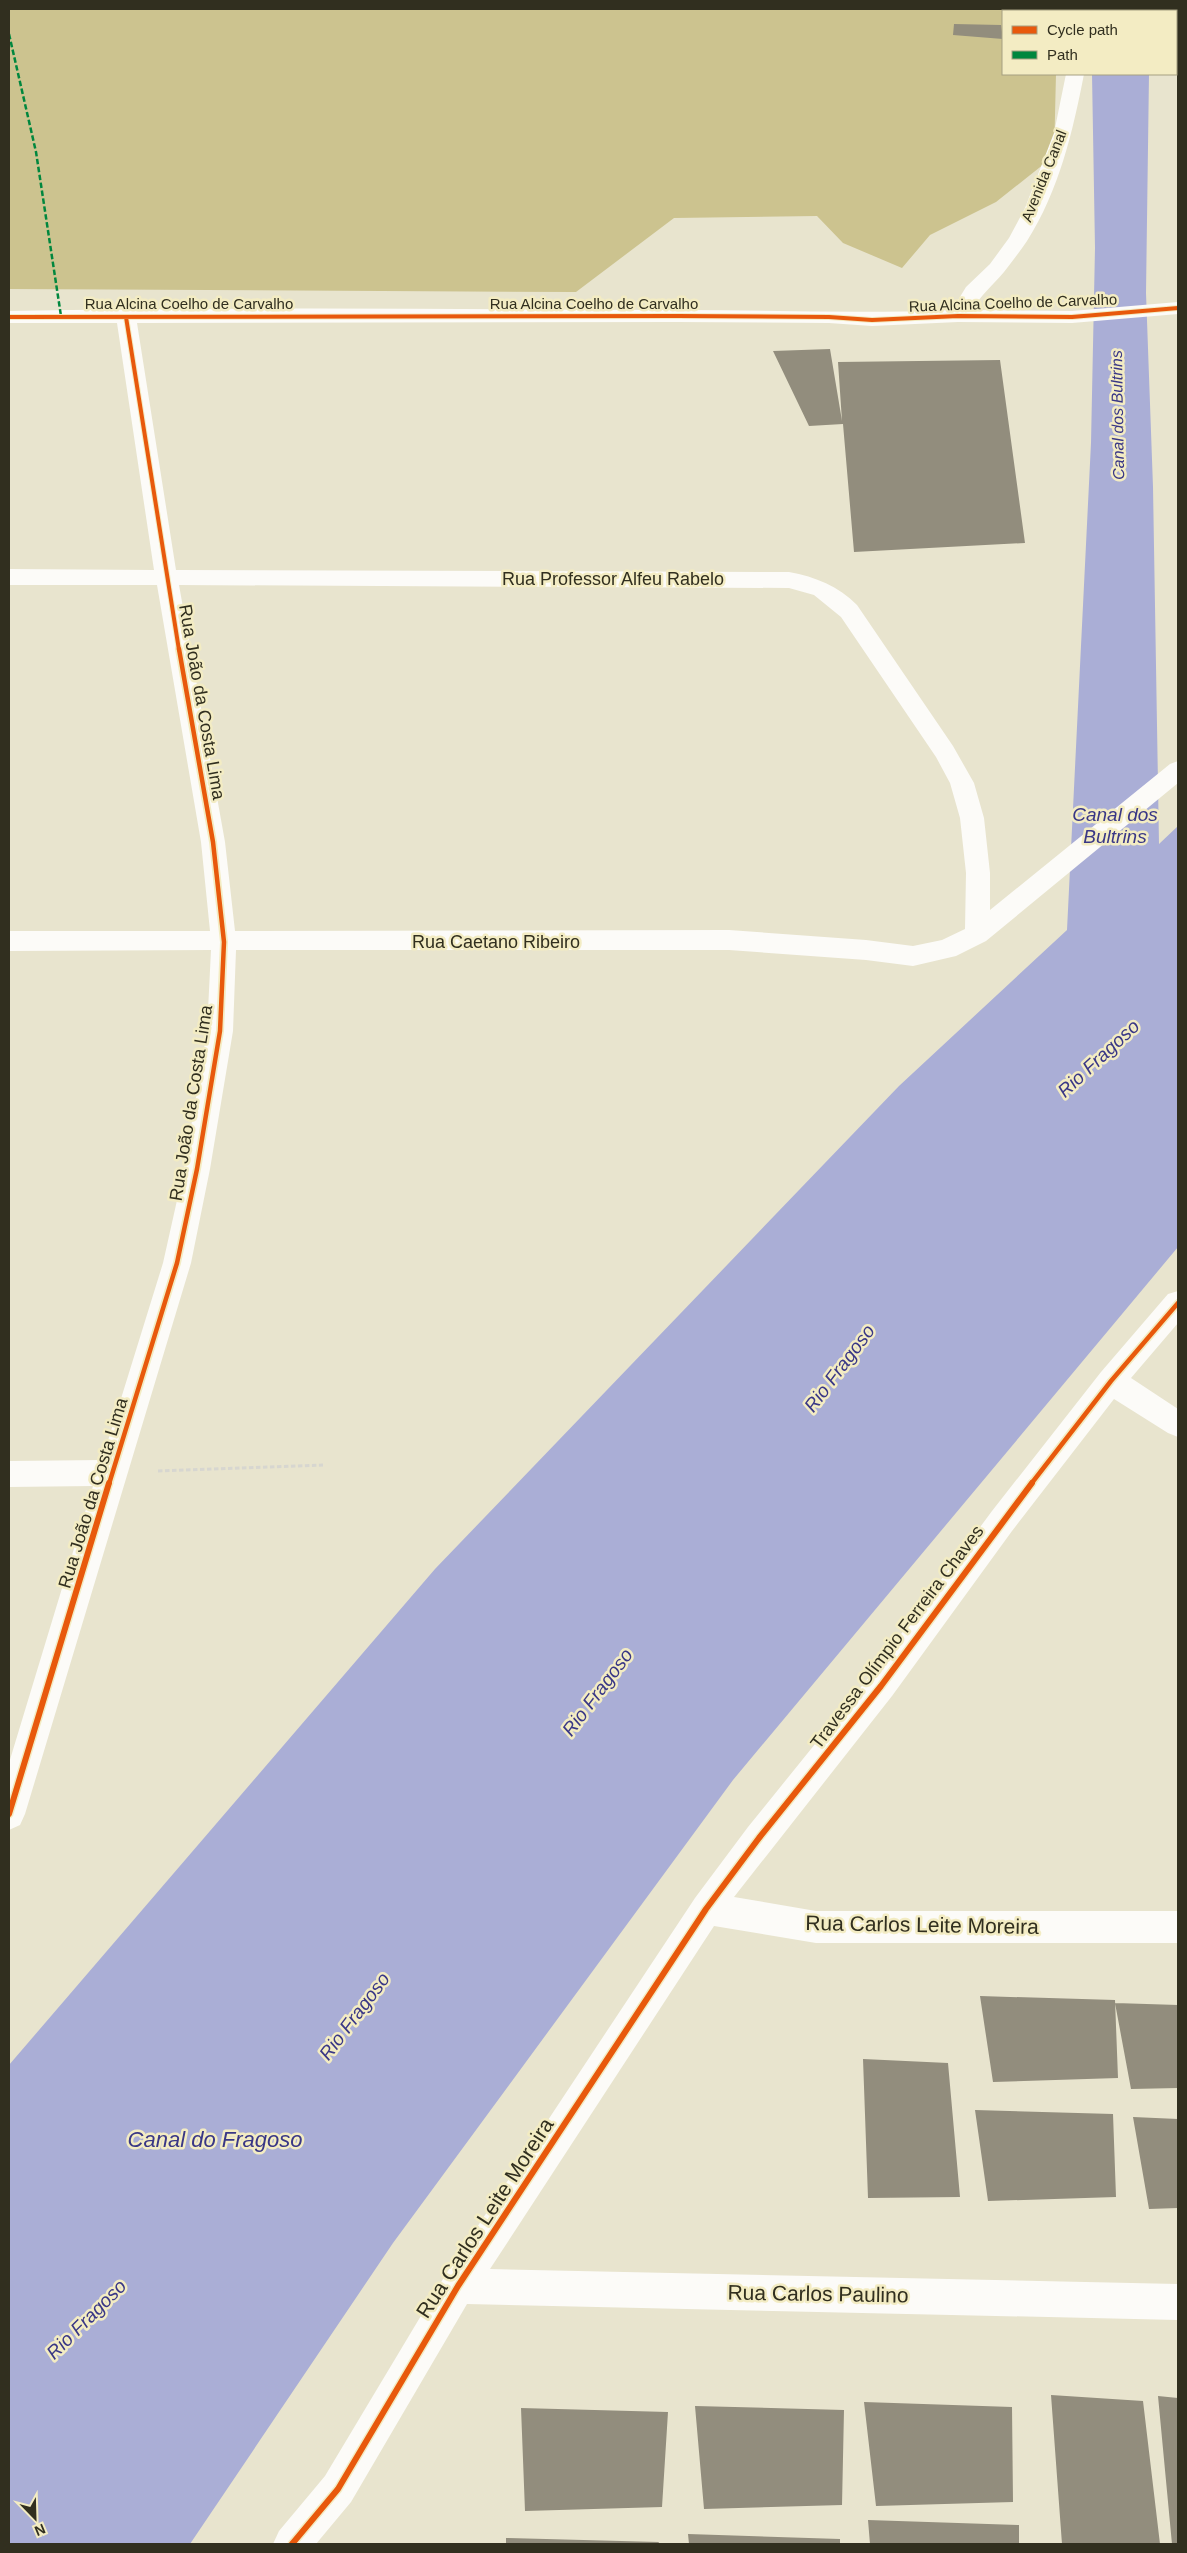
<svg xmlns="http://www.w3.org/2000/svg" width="1187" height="2553" viewBox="0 0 1187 2553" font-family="Helvetica,sans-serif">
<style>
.forest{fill:#ccc38f}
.water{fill:#aaaed6}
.building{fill:#928d7d}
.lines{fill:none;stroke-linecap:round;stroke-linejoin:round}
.path{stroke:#d7d6d0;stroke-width:3;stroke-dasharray:4.5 2.5;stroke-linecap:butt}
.minor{fill:#fcfbf8;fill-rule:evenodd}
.quiet{stroke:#00873e;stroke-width:2.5;stroke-dasharray:5.5 2.5;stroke-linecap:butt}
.cycleway-far2-casing{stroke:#f3ecc3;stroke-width:6}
.cycleway-far1-casing{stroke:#f3ecc3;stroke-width:8}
.cycleway-casing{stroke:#f3ecc3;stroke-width:9}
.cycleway-far2{stroke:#e8590c;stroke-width:4}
.cycleway-far1{stroke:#e8590c;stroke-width:4.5}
.cycleway{stroke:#e8590c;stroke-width:6}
.labels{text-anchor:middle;stroke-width:5;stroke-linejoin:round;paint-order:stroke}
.far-street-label{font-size:15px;fill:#312f1f;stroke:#f3ecc3}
.far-water-label{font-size:16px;font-style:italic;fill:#393786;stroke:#f3ecc3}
.street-label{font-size:18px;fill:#312f1f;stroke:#f3ecc3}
.water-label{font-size:19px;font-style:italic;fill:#393786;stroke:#f3ecc3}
.near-street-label{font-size:21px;fill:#312f1f;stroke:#f3ecc3}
.near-water-label{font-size:22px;font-style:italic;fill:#393786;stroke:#f3ecc3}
</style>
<rect width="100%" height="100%" fill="#e8e4ce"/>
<!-- forest -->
<path class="forest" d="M9,9H1059V11H1003V74H1056L1054,156L996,202L930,235L902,268L843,243L817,216L674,218L576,292L9,289Z"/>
<!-- water -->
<path class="water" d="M1092,74H1149L1146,293L1153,487L1159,844L1178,826V1247L733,1780L393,2243L190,2544H9V2065L435,1569L899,1086L1067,930L1091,443L1095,248Z"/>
<!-- building -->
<path class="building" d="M954,24L1001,25L1003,39L953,35Z
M830,349L842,421L838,362L1000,360L1025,543L854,552L843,424L809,426L773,351Z
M980,1996L1115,2000L1118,2078L993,2082Z
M1115,2003L1178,2005V2088L1131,2089Z
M863,2059L948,2063L960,2197L868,2198Z
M975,2110L1113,2114L1116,2197L988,2201Z
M1133,2117L1178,2119V2208L1149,2209Z
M1051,2395L1143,2401L1160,2544H1062Z
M1158,2396L1178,2398V2544H1172Z
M864,2402L1012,2407L1013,2502L876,2506Z
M695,2406L844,2410L842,2505L704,2509Z
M521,2408L668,2412L662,2507L525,2511Z
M868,2520L1019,2525V2544H870Z
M688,2534L840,2539V2544H689Z
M506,2538L659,2542L658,2544H506Z"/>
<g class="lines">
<!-- path -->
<path class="path" d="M158,1471L323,1465"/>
<!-- minor -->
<path class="minor" d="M1071,9H1089V11H1071Z
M1066,74H1084C1073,131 1059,191 1027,241C1020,251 1012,262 1004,272C993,285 981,295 972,310L1072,311L1178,302V314L1072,323L958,322L872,326L829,323L677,322L137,323L176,570L789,572C816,577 838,586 857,605L953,746L974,783L984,818L990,873V910L1170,764L1178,761V783L986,941L956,956L913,966L866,960L729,950H236L233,1031L210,1169L191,1263L25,1814L20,1825L9,1830V1763L93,1486L9,1487V1461L102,1460L163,1263L184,1169L207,1031L211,950L9,951V931H210L201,842L157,585H9V569L154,570L117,323H9V311C231,307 454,309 677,310C769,310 860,314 952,310L966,287L990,264L1009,238L1025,208L1054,133ZM179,585L789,588L814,595L841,617L936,757L950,783L960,818L966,873L965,929L942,940L913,946L866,940L729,930L235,931L225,842Z
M1178,1291V1323L1131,1378L1178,1409V1437L1168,1433L1114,1399L1012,1531L892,1696L734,1897L816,1911H1178V1943H816L714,1926L490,2269L1178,2284V2320L467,2304L351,2502L316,2544H273L279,2531L325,2476L446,2274L695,1898L748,1827L870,1676L992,1511L1101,1372L1168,1294Z"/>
<!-- quiet -->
<path class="quiet" d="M9,34L36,152L61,316"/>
<!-- cycleway-far2 casing -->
<g class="cycleway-far2-casing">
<path id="cycleway-far2" d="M9,317L677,316L829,317L872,320L958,316L1072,317L1178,308
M126,317L179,650"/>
</g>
<!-- cycleway-far1 casing -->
<g class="cycleway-far1-casing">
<path id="cycleway-far1" d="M109,1484L177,1263L197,1169L220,1031L224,942L213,842L179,649
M1031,1484L1111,1381L1178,1303"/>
</g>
<!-- cycleway casing -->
<g class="cycleway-casing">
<path id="cycleway" d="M9,1814L109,1483
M292,2544L338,2489L458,2286L706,1909L759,1838L881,1686L1032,1483"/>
</g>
<!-- cycleway-far2 -->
<use href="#cycleway-far2" class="cycleway-far2"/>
<!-- cycleway-far1 -->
<use href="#cycleway-far1" class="cycleway-far1"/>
<!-- cycleway -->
<use href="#cycleway" class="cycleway"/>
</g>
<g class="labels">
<!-- far-street labels -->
<g class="far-street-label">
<text transform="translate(1044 176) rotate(-68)" y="5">Avenida Canal</text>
<text transform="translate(1013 303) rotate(-2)" y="5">Rua Alcina Coelho de Carvalho</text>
<text x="189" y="309">Rua Alcina Coelho de Carvalho</text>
<text x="594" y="309">Rua Alcina Coelho de Carvalho</text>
</g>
<!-- far-water labels -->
<g class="far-water-label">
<text transform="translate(1117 415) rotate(-91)" y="6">Canal dos Bultrins</text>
</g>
<!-- street labels -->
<g class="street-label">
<text x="613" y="585">Rua Professor Alfeu Rabelo</text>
<text transform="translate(202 702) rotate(80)" y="6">Rua João da Costa Lima</text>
<text x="496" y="948">Rua Caetano Ribeiro</text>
<text transform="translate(191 1103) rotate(-81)" y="6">Rua João da Costa Lima</text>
<text transform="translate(93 1493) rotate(-73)" y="6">Rua João da Costa Lima</text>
<text transform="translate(897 1637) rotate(-53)" y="6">Travessa Olímpio Ferreira Chaves</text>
</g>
<!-- water labels -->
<g class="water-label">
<text x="1115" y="821">Canal dos<tspan x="1115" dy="22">Bultrins</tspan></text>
<text transform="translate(1098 1058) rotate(-43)" y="7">Rio Fragoso</text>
<text transform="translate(839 1368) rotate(-53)" y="7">Rio Fragoso</text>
<text transform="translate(597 1692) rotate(-53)" y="7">Rio Fragoso</text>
<text transform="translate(354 2016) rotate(-53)" y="7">Rio Fragoso</text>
<text transform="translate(86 2319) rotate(-45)" y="7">Rio Fragoso</text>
</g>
<!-- near-street labels -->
<g class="near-street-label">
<text transform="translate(922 1925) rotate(1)" y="7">Rua Carlos Leite Moreira</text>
<text transform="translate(485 2218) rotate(-57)" y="7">Rua Carlos Leite Moreira</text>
<text transform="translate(818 2294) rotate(1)" y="7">Rua Carlos Paulino</text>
</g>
<!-- near-water labels -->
<g class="near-water-label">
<text x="215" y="2147">Canal do Fragoso</text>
</g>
</g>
<!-- border -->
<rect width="1187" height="2553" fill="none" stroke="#312f1f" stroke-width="20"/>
<!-- legend -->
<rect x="1002" y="10" width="175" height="65" fill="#f3ecc3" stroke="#a5a081"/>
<rect x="1012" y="26" width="25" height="8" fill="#e8590c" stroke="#a5a081"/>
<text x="1047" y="35" font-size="15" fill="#312f1f">Cycle path</text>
<rect x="1012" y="51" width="25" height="8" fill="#00873e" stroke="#a5a081"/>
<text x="1047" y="60" font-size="15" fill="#312f1f">Path</text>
<!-- north arrow -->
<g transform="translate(35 2518) rotate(157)" stroke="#f3ecc3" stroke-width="4" paint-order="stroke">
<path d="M0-4L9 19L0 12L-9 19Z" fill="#312f1f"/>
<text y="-8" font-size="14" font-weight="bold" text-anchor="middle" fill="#312f1f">N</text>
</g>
</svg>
